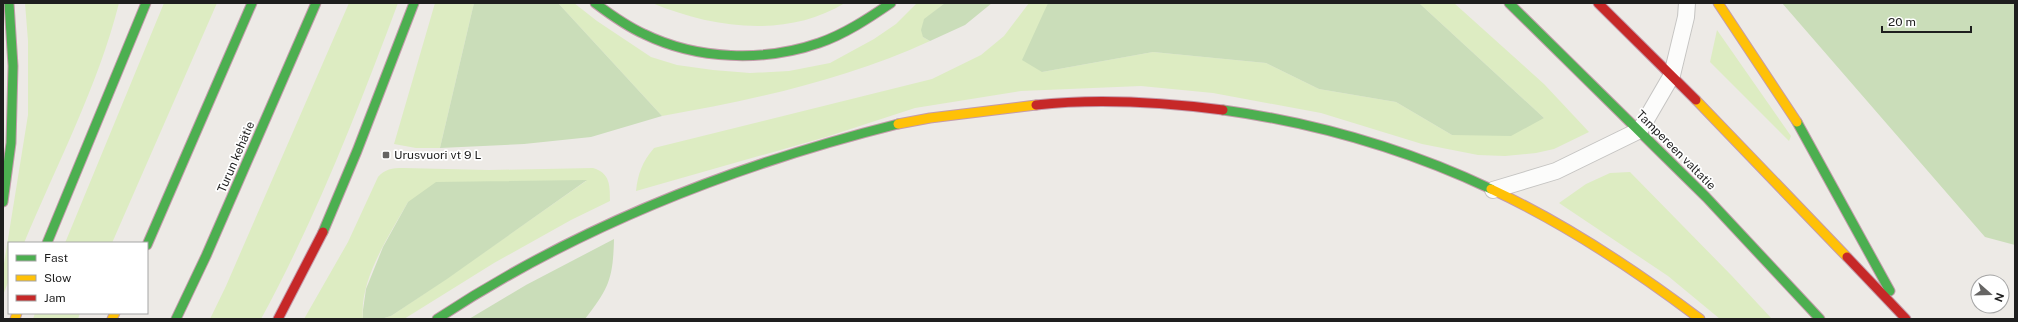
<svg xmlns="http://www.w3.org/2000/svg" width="2018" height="322" viewBox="0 0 2018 322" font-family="'Public Sans',sans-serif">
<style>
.grass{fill:#ddecc2}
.forest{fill:#caddb9}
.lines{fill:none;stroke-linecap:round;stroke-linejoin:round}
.lane-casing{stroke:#c5c4c2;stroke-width:18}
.fast-casing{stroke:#c49bab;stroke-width:11}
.slow-casing{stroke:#c49bab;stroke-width:11}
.jam-casing{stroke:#c49bab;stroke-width:11}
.lane{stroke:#fcfcfb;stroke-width:16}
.fast{stroke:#4caf50;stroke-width:9}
.slow{stroke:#ffc107;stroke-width:9}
.jam{stroke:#c62828;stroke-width:9}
.poi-dot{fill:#666564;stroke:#fff;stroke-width:1.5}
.labels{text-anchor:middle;stroke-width:3.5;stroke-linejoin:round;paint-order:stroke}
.street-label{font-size:12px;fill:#1e1e1e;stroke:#fff}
.poi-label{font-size:12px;fill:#1e1e1e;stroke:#fff;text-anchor:start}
</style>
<rect width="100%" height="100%" fill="#edeae6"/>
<!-- grass -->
<path class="grass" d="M25,3H119C98,86 57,164 24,243H9V280L3,295V270L28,115V41Z
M164,3H217L112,243H65Z
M349,3H398C358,110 316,218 261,319H210L226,286Z
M435,3H474L440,148H416L394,144Z
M558,3H574L597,21L651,57L677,65L713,70L750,73L789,71L830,63L874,39L896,24L917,3H945L924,20L923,37L930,41C845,80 753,100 662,116Z
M652,3H845C785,39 713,28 652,3Z
M1029,3H1048L1045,11L1042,72L1153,52L1266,63L1319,89L1396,102L1452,135L1544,118L1419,3H1454L1544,84L1589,132L1554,149L1536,153L1505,156L1478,155L1422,144L1321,113L1213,93L1141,86L1021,91L915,108L826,137L636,191C638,174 642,162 654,148L932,79L981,55L1004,36Z
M1717,30L1791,136L1789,141L1710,62Z
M403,168L489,170L593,168C610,173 610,185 610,201L571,220L494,263L404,319H381L391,316L446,279L586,181L408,202C390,234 359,280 363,318L369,319H304L348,242L378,177C385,169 392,168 403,168Z
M1630,172L1732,276L1772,319H1720L1668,276L1559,203L1586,184L1610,173Z
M35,313H80L78,319H33Z"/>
<!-- forest -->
<path class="forest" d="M474,3H558L662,116L591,137L524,144L440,148Z
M945,3H992L965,25L930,41L923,37L921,30L924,19Z
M1048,3H1419L1544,118L1511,136L1452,135L1396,102L1319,89L1266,63L1153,52L1042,72L1022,60Z
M1782,3H2015V245L1985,237Z
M587,180L447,279L391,316L381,319L363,318V310L366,289L383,247L408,202L436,182Z
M614,239C613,279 609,288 585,319H469L526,285Z"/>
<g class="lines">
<!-- lane casing -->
<g class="lane-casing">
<path id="lane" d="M1493,190L1556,171L1640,130L1672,75L1686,17L1687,3"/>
</g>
<!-- fast casing -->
<g class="fast-casing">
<path id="fast" d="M595,3C611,15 626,26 644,34C697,60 764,62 819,43C845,34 869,18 891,3
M1509,3L1706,197L1820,319
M1223,110C1317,123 1406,149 1491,189
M1797,122L1890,291
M3,202L11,143L13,66L9,3
M323,232L357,151L414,3
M47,243L146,3
M147,245L252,3
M176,319L206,256L316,3
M437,319C578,226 734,165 898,124"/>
</g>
<!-- slow casing -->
<g class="slow-casing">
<path id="slow" d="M1718,3L1797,122
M1696,100L1847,257
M898,124L930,118L1036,105
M1491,189C1566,224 1634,269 1700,319
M15,319L17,313
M112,319L115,313"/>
</g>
<!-- jam casing -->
<g class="jam-casing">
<path id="jam" d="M1598,3L1696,100
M1036,105C1098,98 1161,102 1223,110
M1847,257L1906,319
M278,319L323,232"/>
</g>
<!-- lane -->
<use href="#lane" class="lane"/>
<!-- fast -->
<use href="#fast" class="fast"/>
<!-- slow -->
<use href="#slow" class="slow"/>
<!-- jam -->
<use href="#jam" class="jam"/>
</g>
<!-- markers -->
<rect class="poi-dot" x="382" y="151" width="8" height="8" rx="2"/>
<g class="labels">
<!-- street labels -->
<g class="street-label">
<text transform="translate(1676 150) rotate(45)" y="4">Tampereen valtatie</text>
<text transform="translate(236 157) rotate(-67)" y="4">Turun kehätie</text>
</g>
<!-- poi labels -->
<g class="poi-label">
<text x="394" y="159">Urusvuori vt 9 L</text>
</g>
</g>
<!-- border -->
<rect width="2018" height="322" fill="none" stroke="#1e1e1e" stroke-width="8"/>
<!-- legend -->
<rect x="8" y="242" width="140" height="72" fill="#ffffff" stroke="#a5a5a5"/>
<rect x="16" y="255" width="20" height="6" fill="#4caf50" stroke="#a5a5a5"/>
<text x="44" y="262" font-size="12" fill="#1e1e1e">Fast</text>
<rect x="16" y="275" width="20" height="6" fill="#ffc107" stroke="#a5a5a5"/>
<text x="44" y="282" font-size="12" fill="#1e1e1e">Slow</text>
<rect x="16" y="295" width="20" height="6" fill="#c62828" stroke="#a5a5a5"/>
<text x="44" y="302" font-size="12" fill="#1e1e1e">Jam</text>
<!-- north arrow -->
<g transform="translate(1990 294) rotate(110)"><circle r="19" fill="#ffffff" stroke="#a5a5a5"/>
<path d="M0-3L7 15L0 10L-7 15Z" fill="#666564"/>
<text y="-6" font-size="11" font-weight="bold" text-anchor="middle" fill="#1e1e1e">N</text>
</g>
<!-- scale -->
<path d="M1882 26v6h89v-6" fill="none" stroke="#1e1e1e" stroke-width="2"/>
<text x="1888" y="26" font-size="12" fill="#1e1e1e" stroke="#ffffff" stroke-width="3" paint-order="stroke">20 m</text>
</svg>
